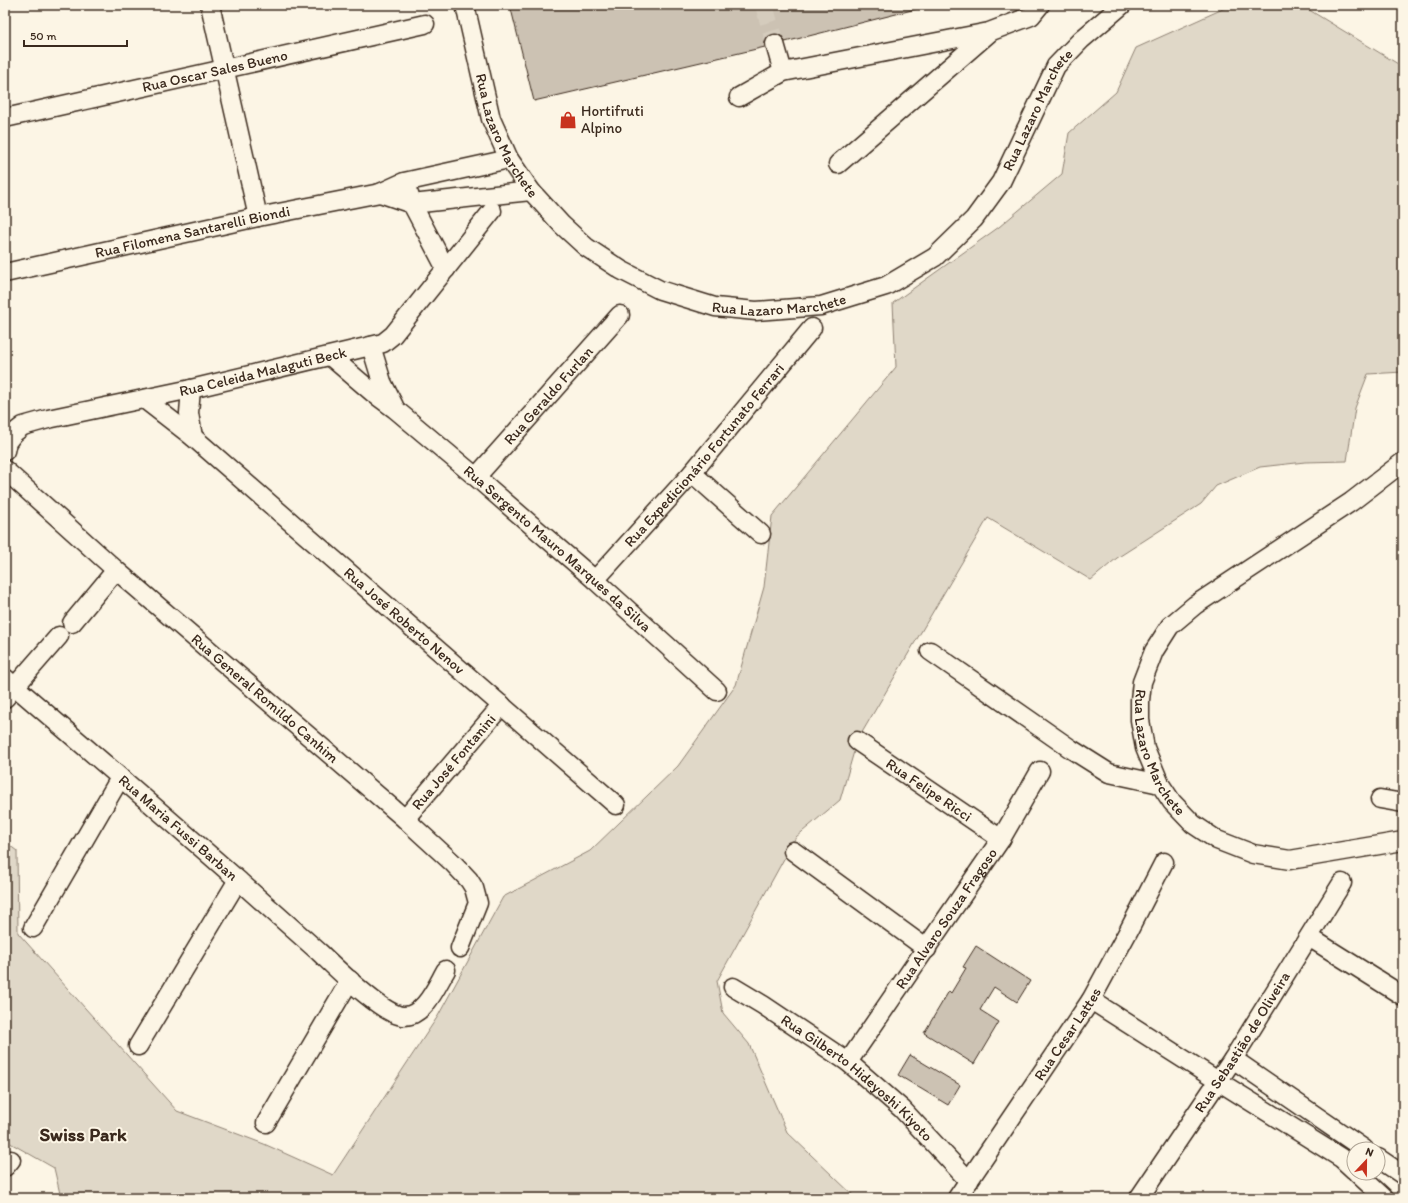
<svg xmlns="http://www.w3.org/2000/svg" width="1408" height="1203" viewBox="0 0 1408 1203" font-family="Itim,sans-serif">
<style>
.green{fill:#e0d8c8;stroke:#8e8173}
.building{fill:#ccc2b3;stroke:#3b2a1e}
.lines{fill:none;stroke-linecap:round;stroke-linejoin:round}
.minor-tunnel{stroke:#d5ccbd;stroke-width:18;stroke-dasharray:18 9;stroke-linecap:butt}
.minor-casing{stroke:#3b2a1e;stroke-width:21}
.minor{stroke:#fcf5e5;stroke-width:18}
.labels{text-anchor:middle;stroke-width:4;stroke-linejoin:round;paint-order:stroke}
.street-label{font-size:15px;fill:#3b2a1e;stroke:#fcf5e5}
.poi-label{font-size:15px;fill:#3b2a1e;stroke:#fcf5e5;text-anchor:start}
.district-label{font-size:19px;font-weight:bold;fill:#3b2a1e;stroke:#fcf5e5}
</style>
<rect width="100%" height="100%" fill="#fcf5e5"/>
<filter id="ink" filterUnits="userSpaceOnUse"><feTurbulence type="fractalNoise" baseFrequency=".025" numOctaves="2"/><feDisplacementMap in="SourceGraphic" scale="8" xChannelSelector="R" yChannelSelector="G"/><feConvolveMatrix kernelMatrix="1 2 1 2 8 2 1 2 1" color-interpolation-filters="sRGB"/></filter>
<g filter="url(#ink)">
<!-- green -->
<path class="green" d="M1225,8H1306L1403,67V372L1368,374L1355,408L1347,461L1305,462L1260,467L1216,486L1201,504L1117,558L1091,580L988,518L857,741L840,800L796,837L717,981L723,1013L749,1044L787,1132L856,1198H61L54,1168L5,1140V842L17,851L18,933L177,1111L264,1144L333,1175L438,1016L503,897L590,851L678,766L736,685L764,587L772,516L896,367L893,303L999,227L1062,174L1069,133L1116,92L1136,48Z"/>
<!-- building -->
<path class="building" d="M510,5H915L916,9L785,42L782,36L777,34H772L767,37L765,42V47L534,101Z
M976,946L1030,981L1017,1002L994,987L980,1010L999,1022L974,1064L924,1033L949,991L951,993L966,968L963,967Z
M910,1055L960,1085L948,1105L898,1075Z"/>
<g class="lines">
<!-- minor-tunnel -->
<path class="minor-tunnel" d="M764,5L775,44"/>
<!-- minor casing -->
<g class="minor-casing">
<g id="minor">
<path d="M210,5L258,217"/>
<path id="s1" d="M465,5L491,119L509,159L531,191L562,225L586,247L621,270L660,290L715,307L756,311L821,306L886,286L935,257L974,219L1001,182L1056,66L1081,40L1122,5"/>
<path d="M775,44L783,72"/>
<path d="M739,97L783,72L989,32L1031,16L1040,5"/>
<path id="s2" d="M5,118L425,24"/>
<path d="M838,164L989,33"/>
<path d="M380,193L412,204L531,191"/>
<path d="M409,194L412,204L446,269"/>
<path id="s3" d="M5,273L258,217L380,193L404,182L509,159"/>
<path d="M371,346L382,382L394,406"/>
<path id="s4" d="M330,356L372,392L395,409L476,477L595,580L717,691"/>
<path d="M191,389L189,413L193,437"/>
<path id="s5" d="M144,399L193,437L616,805"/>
<path id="s6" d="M5,451L7,442L14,433L23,426L48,419L191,389L383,343L393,335L492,211"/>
<path id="s7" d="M1403,462L1351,502L1195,605L1170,626L1154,651L1142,682L1140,700V720L1145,748L1160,784L1172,802L1193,824L1217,840L1253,854L1290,860L1403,841"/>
<path id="s8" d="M5,470L116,570L405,819L453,863L469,880L474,888L478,903L460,948"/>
<path d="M692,473L761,534"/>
<path id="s9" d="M476,477L620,315"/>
<path id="s10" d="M595,580L692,473L812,328"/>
<path d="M72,623L116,570"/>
<path d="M930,651L1071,749L1109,773L1160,784"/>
<path id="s11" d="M5,678C83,745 161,812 238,880C265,904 292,928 319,952C336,968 381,1013 402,1016C424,1018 437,985 446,970"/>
<path d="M5,698L59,636"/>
<path id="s12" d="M857,741L1001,839"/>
<path d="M1380,799L1403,803"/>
<path id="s13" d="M405,819L502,705"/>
<path d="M793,851L927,949"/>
<path d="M33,928L120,778"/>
<path d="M1309,937L1403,996"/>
<path id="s14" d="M733,987L763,1005L848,1062L902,1109L969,1181"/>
<path d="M1091,1000L1218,1081L1341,1158L1354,1170"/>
<path d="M138,1046L238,880"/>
<path d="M1233,1059L1364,1149"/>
<path id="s15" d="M848,1062L1001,839L1040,771"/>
<path d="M266,1123L350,980"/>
<path d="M1378,1158L1403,1175"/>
<path d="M5,1167L11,1160"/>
<path d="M1357,1173L1384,1198"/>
<path id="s16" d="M957,1198L1091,1000L1129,930L1164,862"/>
<path id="s17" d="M1139,1198L1233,1059L1342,883"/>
</g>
</g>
<!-- minor -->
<use href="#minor" class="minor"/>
</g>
</g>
<!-- icons -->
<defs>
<g id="shop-bare" transform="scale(1.38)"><path d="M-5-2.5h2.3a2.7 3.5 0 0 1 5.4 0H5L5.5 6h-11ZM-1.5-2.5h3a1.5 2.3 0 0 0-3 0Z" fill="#c8321e" stroke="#fcf5e5" stroke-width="2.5" paint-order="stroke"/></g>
</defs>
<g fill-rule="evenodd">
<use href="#shop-bare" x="568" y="120"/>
</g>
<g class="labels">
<!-- street labels -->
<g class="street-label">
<text dy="5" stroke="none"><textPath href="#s2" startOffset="215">Rua Oscar Sales Bueno</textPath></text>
<text dy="5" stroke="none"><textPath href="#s1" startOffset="834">Rua Lazaro Marchete</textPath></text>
<text dy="5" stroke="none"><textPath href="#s1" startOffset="138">Rua Lazaro Marchete</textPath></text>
<text dy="5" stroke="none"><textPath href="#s3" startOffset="192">Rua Filomena Santarelli Biondi</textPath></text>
<text dy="5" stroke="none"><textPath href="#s1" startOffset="486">Rua Lazaro Marchete</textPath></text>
<text dy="5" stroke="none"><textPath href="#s6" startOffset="278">Rua Celeida Malaguti Beck</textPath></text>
<text dy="5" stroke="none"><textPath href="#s9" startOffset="109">Rua Geraldo Furlan</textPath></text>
<text dy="5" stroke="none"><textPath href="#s10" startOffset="166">Rua Expedicionário Fortunato Ferrari</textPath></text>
<text dy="5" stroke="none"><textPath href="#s4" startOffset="298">Rua Sergento Mauro Marques da Silva</textPath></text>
<text dy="5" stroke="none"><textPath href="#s5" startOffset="342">Rua José Roberto Nenov</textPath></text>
<text dy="5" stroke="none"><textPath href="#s8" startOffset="346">Rua General Romildo Canhim</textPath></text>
<text dy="5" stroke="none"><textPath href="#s7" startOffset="423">Rua Lazaro Marchete</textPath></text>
<text dy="5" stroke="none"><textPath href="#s13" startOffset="75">Rua José Fontanini</textPath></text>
<text dy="5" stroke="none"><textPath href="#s12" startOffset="87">Rua Felipe Ricci</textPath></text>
<text dy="5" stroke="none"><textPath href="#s11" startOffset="229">Rua Maria Fussi Barban</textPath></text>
<text dy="5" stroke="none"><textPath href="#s15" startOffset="174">Rua Alvaro Souza Fragoso</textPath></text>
<text dy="5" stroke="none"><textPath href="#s16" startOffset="198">Rua Cesar Lattes</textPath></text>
<text dy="5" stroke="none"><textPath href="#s17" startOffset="187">Rua Sebastião de Oliveira</textPath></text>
<text dy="5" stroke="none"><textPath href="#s14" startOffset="154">Rua Gilberto Hideyoshi Kiyoto</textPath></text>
</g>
<!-- poi labels -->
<g class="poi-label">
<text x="581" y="116">Hortifruti<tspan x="581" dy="17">Alpino</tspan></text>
</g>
<!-- district labels -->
<g class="district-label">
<text x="83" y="1141">Swiss Park</text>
</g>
</g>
<!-- margin -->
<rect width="1408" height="1203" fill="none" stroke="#fcf5e5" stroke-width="20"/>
<rect x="10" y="10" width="1388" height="1183" fill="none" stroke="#3b2a1e" stroke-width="1.5" filter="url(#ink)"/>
<!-- north arrow -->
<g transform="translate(1366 1161) rotate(22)"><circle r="19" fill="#fcf5e5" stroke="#afa495"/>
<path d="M0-3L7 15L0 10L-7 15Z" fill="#c8321e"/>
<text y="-6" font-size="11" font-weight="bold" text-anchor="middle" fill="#3b2a1e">N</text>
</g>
<!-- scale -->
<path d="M24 40v6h103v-6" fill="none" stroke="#3b2a1e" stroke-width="2"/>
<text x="30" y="40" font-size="12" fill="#3b2a1e" stroke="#fcf5e5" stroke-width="3" paint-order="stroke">50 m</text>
</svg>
